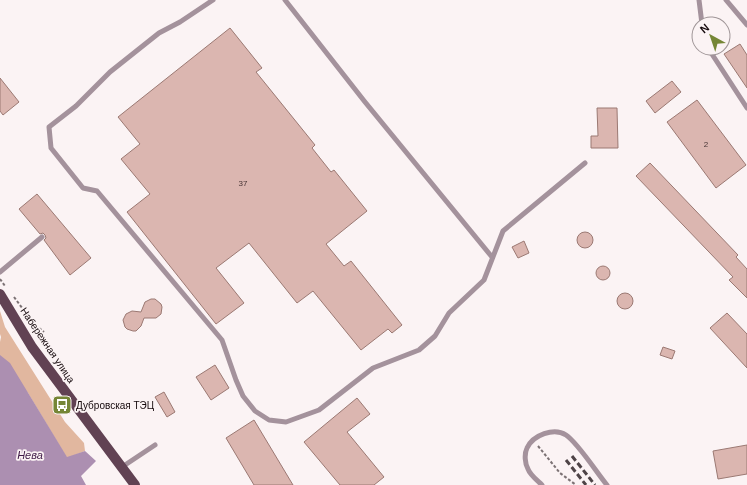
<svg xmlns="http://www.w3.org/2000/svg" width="747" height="485" viewBox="0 0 747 485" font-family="Helvetica,sans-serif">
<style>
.forest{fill:#e1b79f}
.water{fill:#ac8fb1}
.building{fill:#dbb6b0;stroke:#9b7973}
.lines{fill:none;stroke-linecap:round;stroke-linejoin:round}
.path{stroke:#7c7274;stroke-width:2;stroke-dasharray:3 2;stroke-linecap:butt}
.service{stroke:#a4929c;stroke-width:5}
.primary{stroke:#614253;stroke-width:10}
.rail{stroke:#4e4346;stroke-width:3;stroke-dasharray:6 3;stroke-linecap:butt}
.labels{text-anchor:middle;stroke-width:3.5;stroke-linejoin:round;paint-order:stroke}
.number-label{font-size:8px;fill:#463434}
.street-label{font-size:10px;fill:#14080b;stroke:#fbf3f4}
.poi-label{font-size:10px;fill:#14080b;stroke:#fbf3f4;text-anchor:start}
.water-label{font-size:11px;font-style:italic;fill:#3f1946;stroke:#fbf3f4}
</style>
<rect width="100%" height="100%" fill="#fbf3f4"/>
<!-- forest -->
<path class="forest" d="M0,311L5,327L65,422L84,443L85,451L67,458L28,393L0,360V342L1,337L0,334Z"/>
<!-- water -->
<path class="water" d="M0,355L10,363L67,457L85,451L96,461L81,476L86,485H0Z"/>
<!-- building -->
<path class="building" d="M230,28L262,68L256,72L315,145L312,148L331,172L334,170L367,211L326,244L344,266L351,261L402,325L392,333L388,329L361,350L313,291L297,303L249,243L216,268L244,303L216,324L127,212L150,194L121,159L140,144L118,117Z
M740,44L747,55V88L724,54Z
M0,78L19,102L3,115L0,111Z
M672,81L681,92L655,113L646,101Z
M697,100L746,165L716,188L667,122Z
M597,108H617L618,148H591V136H598Z
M650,163L738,255L736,257L747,269V298L729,280L733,277L636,176Z
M37,194L91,258L70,275L44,240L46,238L45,235L43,233L40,234L19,209Z
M577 240a8 8 0 1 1 16 0a8 8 0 1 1-16 0Z
M524,241L529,253L518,258L512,247Z
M596 273a7 7 0 1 1 14 0a7 7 0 1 1-14 0Z
M617 301a8 8 0 1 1 16 0a8 8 0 1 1-16 0Z
M151,299H155L161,304L162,307L161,314L156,318H144L141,326L136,331H133L127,329L125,327L123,320L126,314L132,311L141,312L145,302Z
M727,313L747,334V368L710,328Z
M663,347L675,351L672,359L660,355Z
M215,365L229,388L211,400L196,377Z
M164,392L175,412L167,417L155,397Z
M357,398L370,414L347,432L384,477L374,485H340L304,442Z
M254,420L293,485H254L226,438Z
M747,445V474L718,479L713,451Z"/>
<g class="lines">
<!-- path -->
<path class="path" d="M0,279L5,286
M14,297L34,324L44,332
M538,446L560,473L576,485"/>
<!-- service -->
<path class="service" d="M213,0L180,22L159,33L110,72L76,106L49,127L51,148L83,188L97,191L222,340L236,380L243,396L255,411L269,420L286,422L319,410L373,368L419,350L435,336L449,313L484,280L503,231L585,163
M285,0L365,102L492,257
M699,0L702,24
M726,0L747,25
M708,48L747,108
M0,272L42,237
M122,467L155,445
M542,485C538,481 530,475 528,469C525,464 524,454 527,448C533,435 554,427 566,435C578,443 597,473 607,485"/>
<!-- primary -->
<path class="primary" d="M0,294L32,347L135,485"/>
<!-- rail -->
<path class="rail" d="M572,456L595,485
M566,460L586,485"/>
</g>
<!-- icons -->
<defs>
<g id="bus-square" transform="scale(1)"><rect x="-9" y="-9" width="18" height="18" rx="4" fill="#758636" stroke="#fbf3f4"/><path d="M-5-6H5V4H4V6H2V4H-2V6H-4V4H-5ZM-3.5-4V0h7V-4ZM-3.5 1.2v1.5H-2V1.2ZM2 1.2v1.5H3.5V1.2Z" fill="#fff"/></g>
</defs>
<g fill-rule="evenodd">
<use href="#bus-square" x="62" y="405"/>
</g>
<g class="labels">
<!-- number labels -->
<g class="number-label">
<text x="706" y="147">2</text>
<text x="243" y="186">37</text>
</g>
<!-- street labels -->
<g class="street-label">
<text transform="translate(48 345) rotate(56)" y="4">Набережная улица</text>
</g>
<!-- poi labels -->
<g class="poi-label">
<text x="76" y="409">Дубровская ТЭЦ</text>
</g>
<!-- water labels -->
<g class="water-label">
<text x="30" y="459">Нева</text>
</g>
</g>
<!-- north arrow -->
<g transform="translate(711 36) rotate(320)"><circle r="19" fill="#fbf3f4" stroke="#9f9597"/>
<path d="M0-3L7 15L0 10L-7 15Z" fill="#758636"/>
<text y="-6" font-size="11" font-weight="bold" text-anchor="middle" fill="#14080b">N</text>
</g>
</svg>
